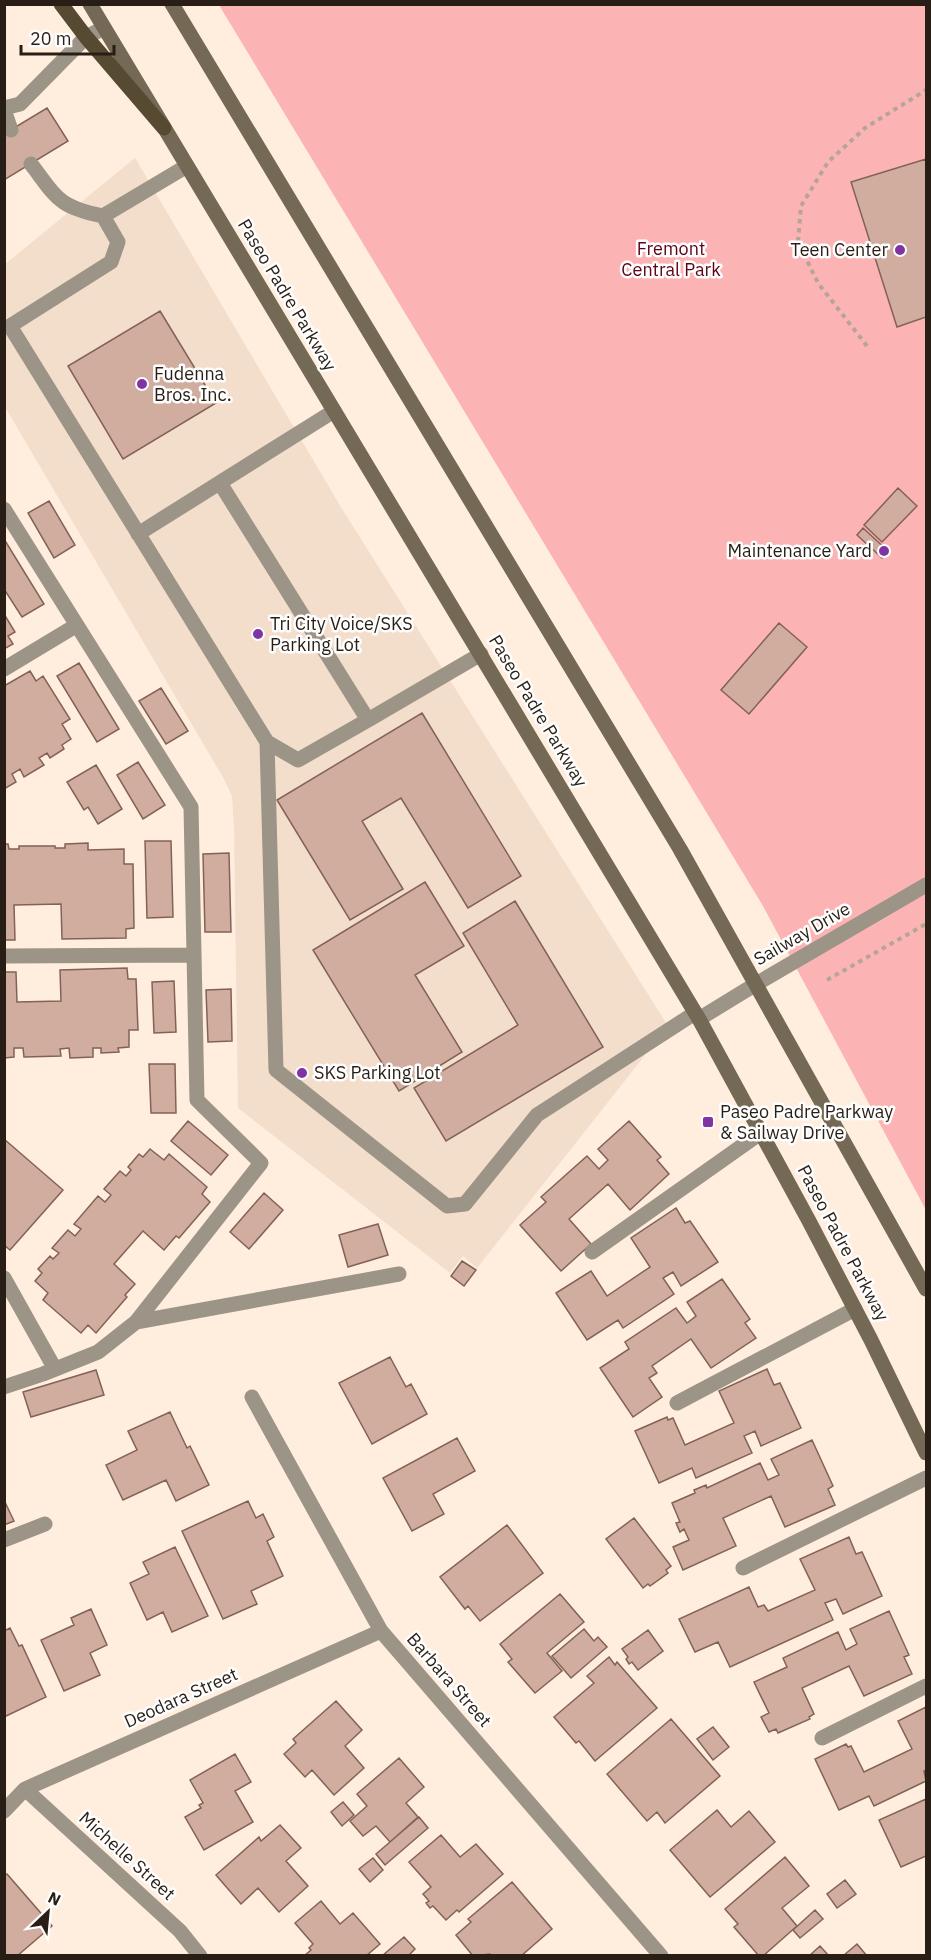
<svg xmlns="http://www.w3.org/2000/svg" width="931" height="1960" viewBox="0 0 931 1960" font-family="'IBM Plex Sans',sans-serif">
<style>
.built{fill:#f3ddcb}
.green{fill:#fcb3b3}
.building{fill:#d1ada0;stroke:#836256;stroke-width:1.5}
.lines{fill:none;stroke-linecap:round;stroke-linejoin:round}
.path{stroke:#b4a598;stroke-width:4;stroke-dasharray:4.5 4.5;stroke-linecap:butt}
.lane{stroke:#9b9487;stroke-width:15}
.street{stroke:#9b9487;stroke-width:15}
.secondary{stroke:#736955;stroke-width:15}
.primary{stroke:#564a33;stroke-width:15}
.poi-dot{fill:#8133a3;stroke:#fefefe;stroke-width:2}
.labels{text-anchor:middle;stroke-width:5;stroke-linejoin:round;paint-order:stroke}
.park-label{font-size:18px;fill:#5e0215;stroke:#fefefe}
.poi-label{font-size:18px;fill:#281e15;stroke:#fefefe;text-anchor:start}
.street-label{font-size:18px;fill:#281e15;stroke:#fefefe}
</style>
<rect width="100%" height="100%" fill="#ffedde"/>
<!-- built -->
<path class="built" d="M135,158L342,509L668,1026L477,1268L463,1256L450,1273L238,1108L234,827L232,796L224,779L5,407L4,265Z"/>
<!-- green -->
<path class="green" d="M219,5H926V1210L763,906Z"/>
<!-- building -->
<path class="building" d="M47,108L68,141L4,180V134Z
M926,159V317L897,327L851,182Z
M160,311L216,403L123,459L68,366Z
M898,488L917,506L882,542L864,525Z
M49,501L75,545L54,558L28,513Z
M863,528L888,551L882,558L857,535Z
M4,539L44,604L22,617L4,589Z
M4,614L15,632L8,636L13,644L4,649Z
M779,623L807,647L749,714L721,690Z
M79,663L119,729L97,742L57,676Z
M30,671L36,681L43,676L70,719L62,724L71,739L62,745L64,749L50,758L47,753L39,758L44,765L24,777L20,769L12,774L16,782L4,789V686Z
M161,688L188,731L166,744L139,701Z
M422,713L521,876L468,908L401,798L362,821L403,889L350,920L277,800Z
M138,762L165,805L143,819L117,775Z
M96,765L122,809L98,824L88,807L84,810L67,782Z
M145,841H171L173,917L147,918Z
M88,843V850L124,849V864H133L134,928L126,929V938L62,939L61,904L14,905L15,940H4V844H8L9,849H19V846H55V848H65V844Z
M229,853L231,932H205L203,854Z
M425,882L464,946L415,975L462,1052L399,1091L313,950Z
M515,901L603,1047L446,1141L414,1088L518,1025L463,933Z
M127,968L128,979H136L138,1030H129V1047L118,1048L119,1052L101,1053V1048H93V1057L70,1058L69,1048L60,1049L61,1056L24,1057L23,1048H14V1057L4,1058V972H16L17,1002L61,1001L60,970Z
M174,981L176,1032L154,1033L152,982Z
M231,989L232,1041L208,1042L206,990Z
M149,1064H175L176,1113H151Z
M188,1121L228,1155L211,1175L171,1141Z
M629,1121L661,1157L657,1160L669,1174L630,1210L608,1184L569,1219L591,1244L561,1271L520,1225L546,1202L541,1197L587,1156L599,1169L608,1160L598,1149Z
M4,1139L63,1190L10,1250L4,1245Z
M150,1149L164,1160L169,1154L207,1187L202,1194L210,1202L179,1238L176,1236L164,1250L143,1231L114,1264L135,1284L125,1295L127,1297L96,1333L88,1325L81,1333L43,1300L48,1293L35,1281L42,1273L38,1269L50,1256L53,1259L59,1253L52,1248L68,1230L75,1236L81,1229L74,1224L98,1196L105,1202L111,1195L104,1189L120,1171L126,1176L131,1170L128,1167L139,1154L143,1157Z
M264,1193L283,1210L249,1249L230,1232Z
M676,1208L685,1223L690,1221L718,1262L681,1286L673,1272L663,1278L674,1294L623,1328L618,1320L587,1340L556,1293L591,1271L607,1296L650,1267L631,1238Z
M378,1224L388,1255L348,1267L339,1235Z
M462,1261L476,1270L464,1286L451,1276Z
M722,1279L750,1319L745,1323L756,1338L711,1368L691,1339L652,1366L657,1373L649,1378L662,1397L633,1417L600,1368L629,1349L625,1342L676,1308L687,1323L696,1316L687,1302Z
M390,1357L406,1387L411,1384L427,1414L372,1444L339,1383Z
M767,1369L774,1385L780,1383L801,1428L761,1446L755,1431L744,1436L752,1453L696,1478L692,1468L659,1483L635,1431L667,1417L668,1420L673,1418L685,1445L734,1423L719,1391Z
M96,1370L104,1395L31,1417L23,1392Z
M170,1412L187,1448L190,1446L209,1485L176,1501L166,1480L123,1500L106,1465L137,1450L128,1431Z
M457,1438L475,1471L433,1494L444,1514L412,1531L383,1478Z
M812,1440L833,1486L828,1489L835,1505L785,1527L771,1496L723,1518L736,1546L683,1570L673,1547L689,1540L684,1529L680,1532L676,1523L680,1522L672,1503L695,1493L694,1490L706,1485L707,1488L760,1463L768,1480L779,1475L771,1459Z
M4,1500L14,1521L4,1525Z
M248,1501L256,1518L263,1514L274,1537L267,1541L283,1576L251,1591L257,1604L223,1619L182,1531Z
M634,1518L671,1566L666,1570L668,1573L650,1586L648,1584L643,1588L606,1539Z
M507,1525L543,1573L480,1621L468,1606L465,1609L440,1577Z
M849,1537L856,1554L862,1552L882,1596L843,1614L836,1599L825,1603L833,1620L730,1667L718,1642L695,1652L679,1619L749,1587L758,1607L764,1605L768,1611L815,1590L800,1559Z
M175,1547L208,1616L172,1632L163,1612L147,1620L130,1583L149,1574L143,1562Z
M560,1594L584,1622L547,1653L562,1671L535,1693L508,1662L512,1659L500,1644Z
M91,1609L107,1645L90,1653L100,1675L64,1691L41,1640L74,1625L71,1618Z
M889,1611L909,1655L904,1657L912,1674L864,1696L849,1666L802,1688L814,1714L809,1717L810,1719L778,1733L776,1729L769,1732L761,1717L769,1713L754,1682L787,1667L783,1658L838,1632L846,1650L857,1644L850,1629Z
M10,1628L19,1646L22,1645L46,1697L4,1717V1631Z
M584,1629L594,1641L598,1637L607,1647L571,1678L552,1656Z
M648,1630L663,1651L638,1670L632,1662L629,1664L626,1659L628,1657L622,1649Z
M609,1657L615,1665L617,1662L657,1708L595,1761L579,1741L576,1743L554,1717L594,1683L587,1676Z
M336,1701L362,1730L345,1746L364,1768L334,1795L312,1770L305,1777L284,1754L296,1743L293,1739Z
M926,1707V1770L924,1771L926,1781L874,1806L869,1796L839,1810L815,1759L846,1744L848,1747L851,1746L864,1772L912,1749L898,1721Z
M671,1719L720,1776L665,1823L657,1812L647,1821L607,1774Z
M713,1727L729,1747L713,1760L697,1739Z
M235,1754L251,1782L235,1791L253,1822L204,1850L185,1817L201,1808L199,1805L203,1803L190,1780Z
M399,1758L424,1787L406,1803L418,1817L390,1842L376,1826L363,1836L350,1821L367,1806L357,1794Z
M926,1799V1856L901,1867L879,1820Z
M343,1802L354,1815L342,1826L331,1812Z
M717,1810L731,1827L749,1811L775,1842L710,1897L670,1850Z
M419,1817L428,1828L385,1865L376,1854Z
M280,1825L301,1848L286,1861L308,1886L279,1912L258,1888L241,1904L216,1875L259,1837L261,1841Z
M441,1835L460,1857L476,1844L503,1874L459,1912L457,1910L446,1920L433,1906L430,1908L426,1903L429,1901L423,1894L431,1887L409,1862Z
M785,1857L809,1886L782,1908L797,1926L763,1956H759L734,1927L738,1924L725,1909Z
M373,1858L383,1870L370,1882L359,1869Z
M7,1874L52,1926L17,1956H4V1876Z
M845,1880L856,1894L837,1908L827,1894Z
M512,1882L552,1929L521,1956H491L490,1954L473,1956L456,1935L471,1922L468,1919Z
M321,1901L340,1924L353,1913L380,1944L366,1956H304L311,1950L309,1948L313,1944L295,1923Z
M815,1910L823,1919L800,1938L793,1930Z
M404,1937L415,1949L408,1956H382Z
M857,1944L867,1956H843Z
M820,1946L829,1956H809Z"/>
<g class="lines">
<!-- path -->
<path class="path" d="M867,346L818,283L798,242L801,206L828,162L865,128L926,90
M827,980L926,924"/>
<!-- lane -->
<path class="lane" d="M4,108L20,104L86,37L104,28
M4,110L11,130
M31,164C57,198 58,207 103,216L187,166
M103,216L118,242L111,262L10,326L267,742L298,760L368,720L220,483
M4,509L191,807L197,1100L261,1163L136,1322
M138,534L334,411
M4,669L77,625
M368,720L481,654
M267,742L276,1070L447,1206L465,1204L537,1115L695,1013
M4,956L194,955
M592,1252L762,1132
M4,1278L55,1369
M4,1387L43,1374L98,1352L136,1322L399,1274
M677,1403L855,1309
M4,1540L45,1524
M743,1568L926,1478
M822,1738L926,1686"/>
<!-- street -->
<path class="street" d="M699,1019L756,984L926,885
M252,1397L381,1631L661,1956
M25,1789L180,1931L200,1956
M4,1811L25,1789L381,1631"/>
<!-- secondary -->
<path class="secondary" d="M90,4L699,1019L809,1221L871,1340L926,1453
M172,4L680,849L926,1289"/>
<!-- primary -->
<path class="primary" d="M61,4L86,37L164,128"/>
</g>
<!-- markers -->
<g class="poi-dot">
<circle cx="900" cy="250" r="6"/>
<circle cx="142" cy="384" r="6"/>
<circle cx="884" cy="551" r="6"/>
<circle cx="258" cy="634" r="6"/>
<circle cx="302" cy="1073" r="6"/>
<rect x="702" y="1116" width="12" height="12" rx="3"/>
</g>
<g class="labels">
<!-- park labels -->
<g class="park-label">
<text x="671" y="255">Fremont<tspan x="671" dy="21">Central Park</tspan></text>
</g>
<!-- poi labels -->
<g class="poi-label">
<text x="888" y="256" text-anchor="end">Teen Center</text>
<text x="154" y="380">Fudenna<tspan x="154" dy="21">Bros. Inc.</tspan></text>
<text x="872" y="557" text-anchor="end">Maintenance Yard</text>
<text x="270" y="630">Tri City Voice/SKS<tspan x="270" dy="21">Parking Lot</tspan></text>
<text x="314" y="1079">SKS Parking Lot</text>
<text x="720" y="1118">Paseo Padre Parkway<tspan x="720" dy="21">&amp; Sailway Drive</tspan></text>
</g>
<!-- street labels -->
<g class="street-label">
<text transform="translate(287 295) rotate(59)" y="6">Paseo Padre Parkway</text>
<text transform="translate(538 711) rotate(59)" y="6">Paseo Padre Parkway</text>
<text transform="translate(802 934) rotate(-30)" y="6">Sailway Drive</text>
<text transform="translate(843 1243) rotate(62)" y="6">Paseo Padre Parkway</text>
<text transform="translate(449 1680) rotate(49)" y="6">Barbara Street</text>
<text transform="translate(181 1698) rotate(-24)" y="6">Deodara Street</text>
<text transform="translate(127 1856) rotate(42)" y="6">Michelle Street</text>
</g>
</g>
<!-- border -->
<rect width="931" height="1960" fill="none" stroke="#281e15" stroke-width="12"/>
<!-- north arrow -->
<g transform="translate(48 1912) rotate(26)" stroke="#fefefe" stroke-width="4.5" paint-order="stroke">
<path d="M0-4.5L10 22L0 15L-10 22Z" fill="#281e15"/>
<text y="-9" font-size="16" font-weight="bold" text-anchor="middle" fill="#281e15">N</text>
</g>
<!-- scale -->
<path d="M21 45v9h93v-9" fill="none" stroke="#281e15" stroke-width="3"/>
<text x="30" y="45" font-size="18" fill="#281e15" stroke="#fefefe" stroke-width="4.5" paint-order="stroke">20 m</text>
</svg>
